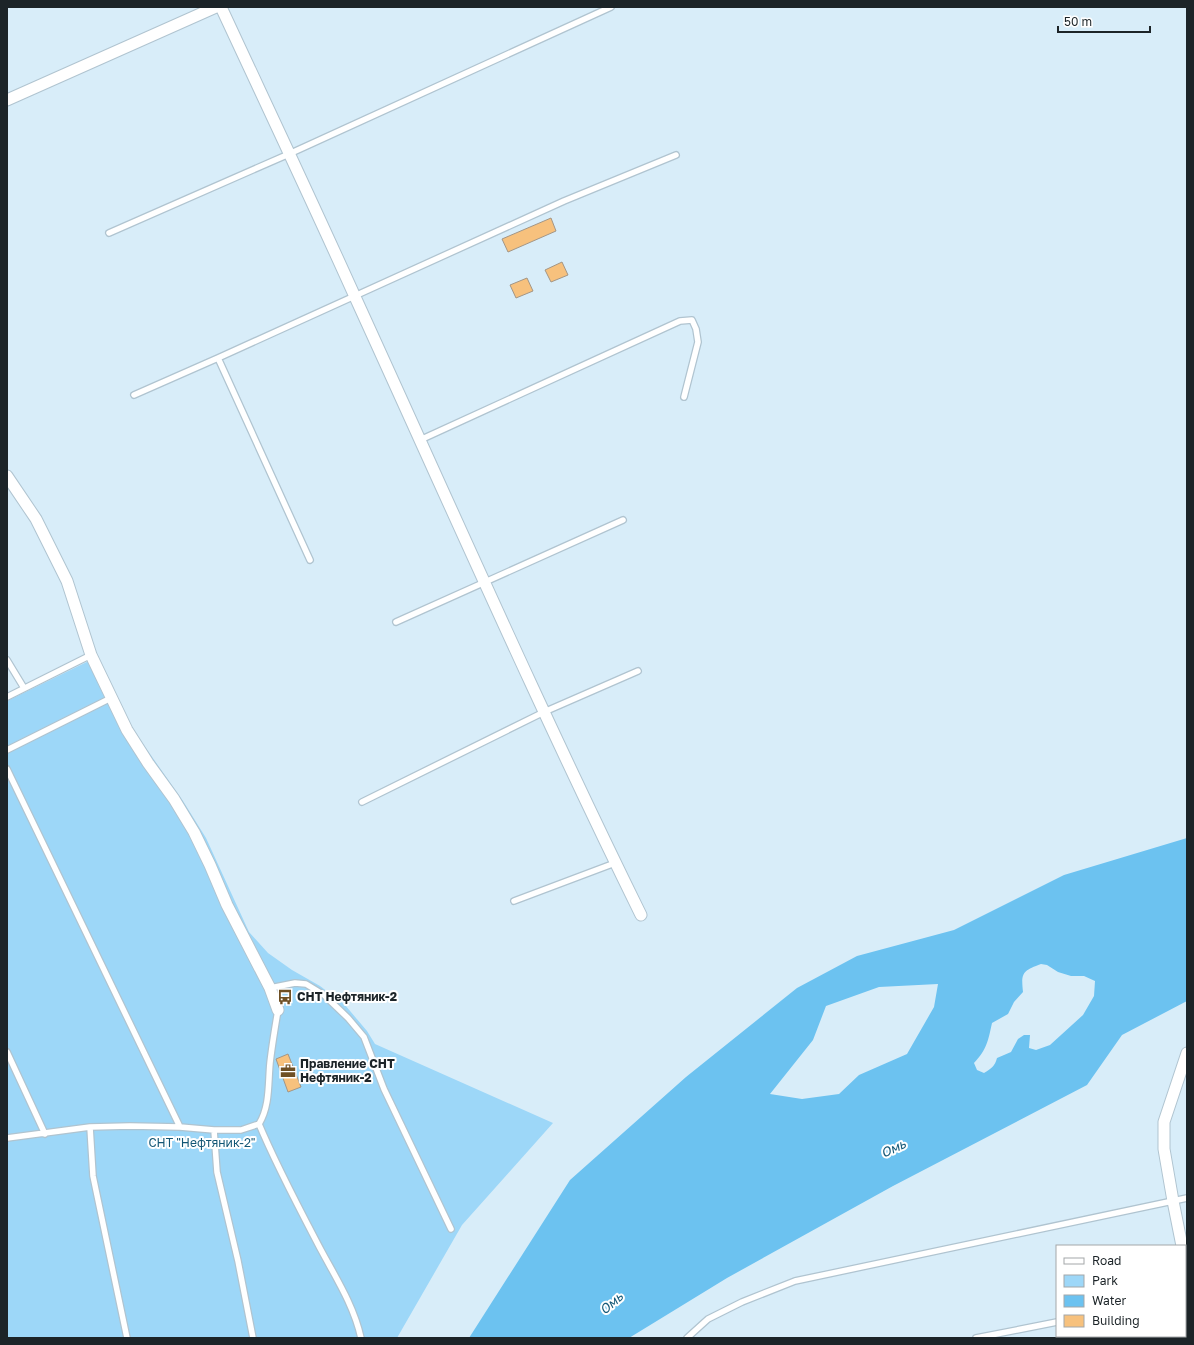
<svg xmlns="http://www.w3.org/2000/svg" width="1194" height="1345" viewBox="0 0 1194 1345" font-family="'Golos Text',sans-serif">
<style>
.green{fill:#9dd7f8}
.water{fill:#6cc2f0;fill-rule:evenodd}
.building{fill:#f7c17d;stroke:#a39686}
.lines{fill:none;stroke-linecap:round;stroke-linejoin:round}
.service-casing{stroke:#b0c4d0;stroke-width:8}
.minor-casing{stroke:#b0c4d0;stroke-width:13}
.service{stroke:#fff;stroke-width:5.5}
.minor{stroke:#fff;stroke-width:11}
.labels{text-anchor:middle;stroke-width:4;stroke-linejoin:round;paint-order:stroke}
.poi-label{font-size:12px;font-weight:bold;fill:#1c2428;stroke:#fff;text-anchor:start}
.park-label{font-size:12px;fill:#125675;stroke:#fff}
.water-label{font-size:13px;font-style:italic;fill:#165978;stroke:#fff}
</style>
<rect width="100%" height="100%" fill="#d8edf9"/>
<!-- green -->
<path class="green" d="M97,657L131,727L183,801L206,838L249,932L268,953L292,970L320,986L345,1005L367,1031L375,1044L553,1123L462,1225L397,1338H7V701Z"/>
<!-- water -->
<path class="water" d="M1187,838V1001L1122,1035L1087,1085L893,1186L727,1278L629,1338H469L570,1180L686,1077L797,988L857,956L954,930L1064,875ZM1041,964L1047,965L1058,972L1071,976H1084L1095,981L1094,996L1083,1015L1050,1045L1036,1050L1029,1048L1030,1035H1024L1018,1039L1011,1052L997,1058C995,1066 991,1069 984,1073L977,1070L974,1063C987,1049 988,1041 992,1023L1008,1014L1014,1002L1023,992C1021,973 1022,971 1041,964ZM938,984L934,1007L907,1054L859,1075L839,1094L802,1099L770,1094L813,1040L826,1006L879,987Z"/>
<!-- building -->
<path class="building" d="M551,218L556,231L508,252L502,239Z
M562,262L568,275L551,282L545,270Z
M527,278L533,291L516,298L510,285Z
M288,1054L301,1087L288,1092L276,1059Z"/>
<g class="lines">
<!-- service casing -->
<g class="service-casing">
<path id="service" d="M109,233L289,154L611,7
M218,358L310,560
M134,395L218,358L564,201L676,155
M420,440L680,321L692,320L696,329L698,342L684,397
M396,622L623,520
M7,660L24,688
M7,697L91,655
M7,750L111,698
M7,769L180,1127
M362,802L544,712L638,671
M514,901L615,863
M270,988L295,983L306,984L324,995L348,1018L364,1037L384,1089L451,1229
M7,1052L45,1134
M259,1124C277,1167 299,1208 321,1250C336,1278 354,1306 361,1338
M90,1127L93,1176L127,1338
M214,1130L217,1172L238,1261L253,1338
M7,1138L90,1127L130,1126L180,1127L214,1130H241L259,1124C270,1106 268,1084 270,1063C272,1045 275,1028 278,1010
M1185,1297L1187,1296
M687,1338L708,1319L742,1302L795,1281L1187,1198
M976,1338L1057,1322"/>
</g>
<!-- minor casing -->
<g class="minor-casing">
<path id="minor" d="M221,7C266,104 312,201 356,299C450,505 541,712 641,915
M7,100L216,7
M7,476L36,519L67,581L91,655L127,730L148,763L174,799L194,832L210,865L227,905L270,988L278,1010
M1182,1246L1173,1201L1164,1149V1122L1187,1053
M1185,1258L1187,1267"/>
</g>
<!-- service -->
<use href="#service" class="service"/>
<!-- minor -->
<use href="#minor" class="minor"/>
</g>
<!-- icons -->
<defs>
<g id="bus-bare" transform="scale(1.2)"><path d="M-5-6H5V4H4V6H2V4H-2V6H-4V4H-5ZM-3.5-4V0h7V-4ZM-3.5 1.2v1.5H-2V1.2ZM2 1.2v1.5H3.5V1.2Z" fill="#6e4f24" stroke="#fff" stroke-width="2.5" paint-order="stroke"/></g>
<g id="office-bare" transform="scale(1.2)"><path d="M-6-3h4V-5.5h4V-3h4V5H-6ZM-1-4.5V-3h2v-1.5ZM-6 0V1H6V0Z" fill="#6e4f24" stroke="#fff" stroke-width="2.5" paint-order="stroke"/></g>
</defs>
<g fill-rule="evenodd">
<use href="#bus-bare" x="285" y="997"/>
<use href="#office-bare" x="288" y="1071"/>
</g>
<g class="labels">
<!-- poi labels -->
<g class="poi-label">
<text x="297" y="1001">СНТ Нефтяник-2</text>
<text x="300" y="1068">Правление СНТ<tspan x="300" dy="14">Нефтяник-2</tspan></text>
</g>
<!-- park labels -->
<g class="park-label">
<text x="202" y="1147">СНТ "Нефтяник-2"</text>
</g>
<!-- water labels -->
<g class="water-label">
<text transform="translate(893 1148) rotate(-25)" y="5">Омь</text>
<text transform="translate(611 1303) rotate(-41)" y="5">Омь</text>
</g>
</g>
<!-- border -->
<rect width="1194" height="1345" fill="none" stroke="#1c2428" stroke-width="16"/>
<!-- legend -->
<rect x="1056" y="1245" width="130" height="92" fill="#ffffff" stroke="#a4a7a9"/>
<rect x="1064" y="1258" width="20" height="6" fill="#ffffff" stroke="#a4a7a9"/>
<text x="1092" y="1265" font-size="12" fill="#1c2428">Road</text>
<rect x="1064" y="1275" width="20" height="12" fill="#9dd7f8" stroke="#a4a7a9"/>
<text x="1092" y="1285" font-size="12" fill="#1c2428">Park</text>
<rect x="1064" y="1295" width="20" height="12" fill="#6cc2f0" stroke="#a4a7a9"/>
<text x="1092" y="1305" font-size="12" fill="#1c2428">Water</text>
<rect x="1064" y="1315" width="20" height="12" fill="#f7c17d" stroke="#a4a7a9"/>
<text x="1092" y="1325" font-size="12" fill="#1c2428">Building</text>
<!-- scale -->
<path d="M1058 26v6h92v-6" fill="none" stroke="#1c2428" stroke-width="2"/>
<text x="1064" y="26" font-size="12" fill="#1c2428" stroke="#ffffff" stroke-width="3" paint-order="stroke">50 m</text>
</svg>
